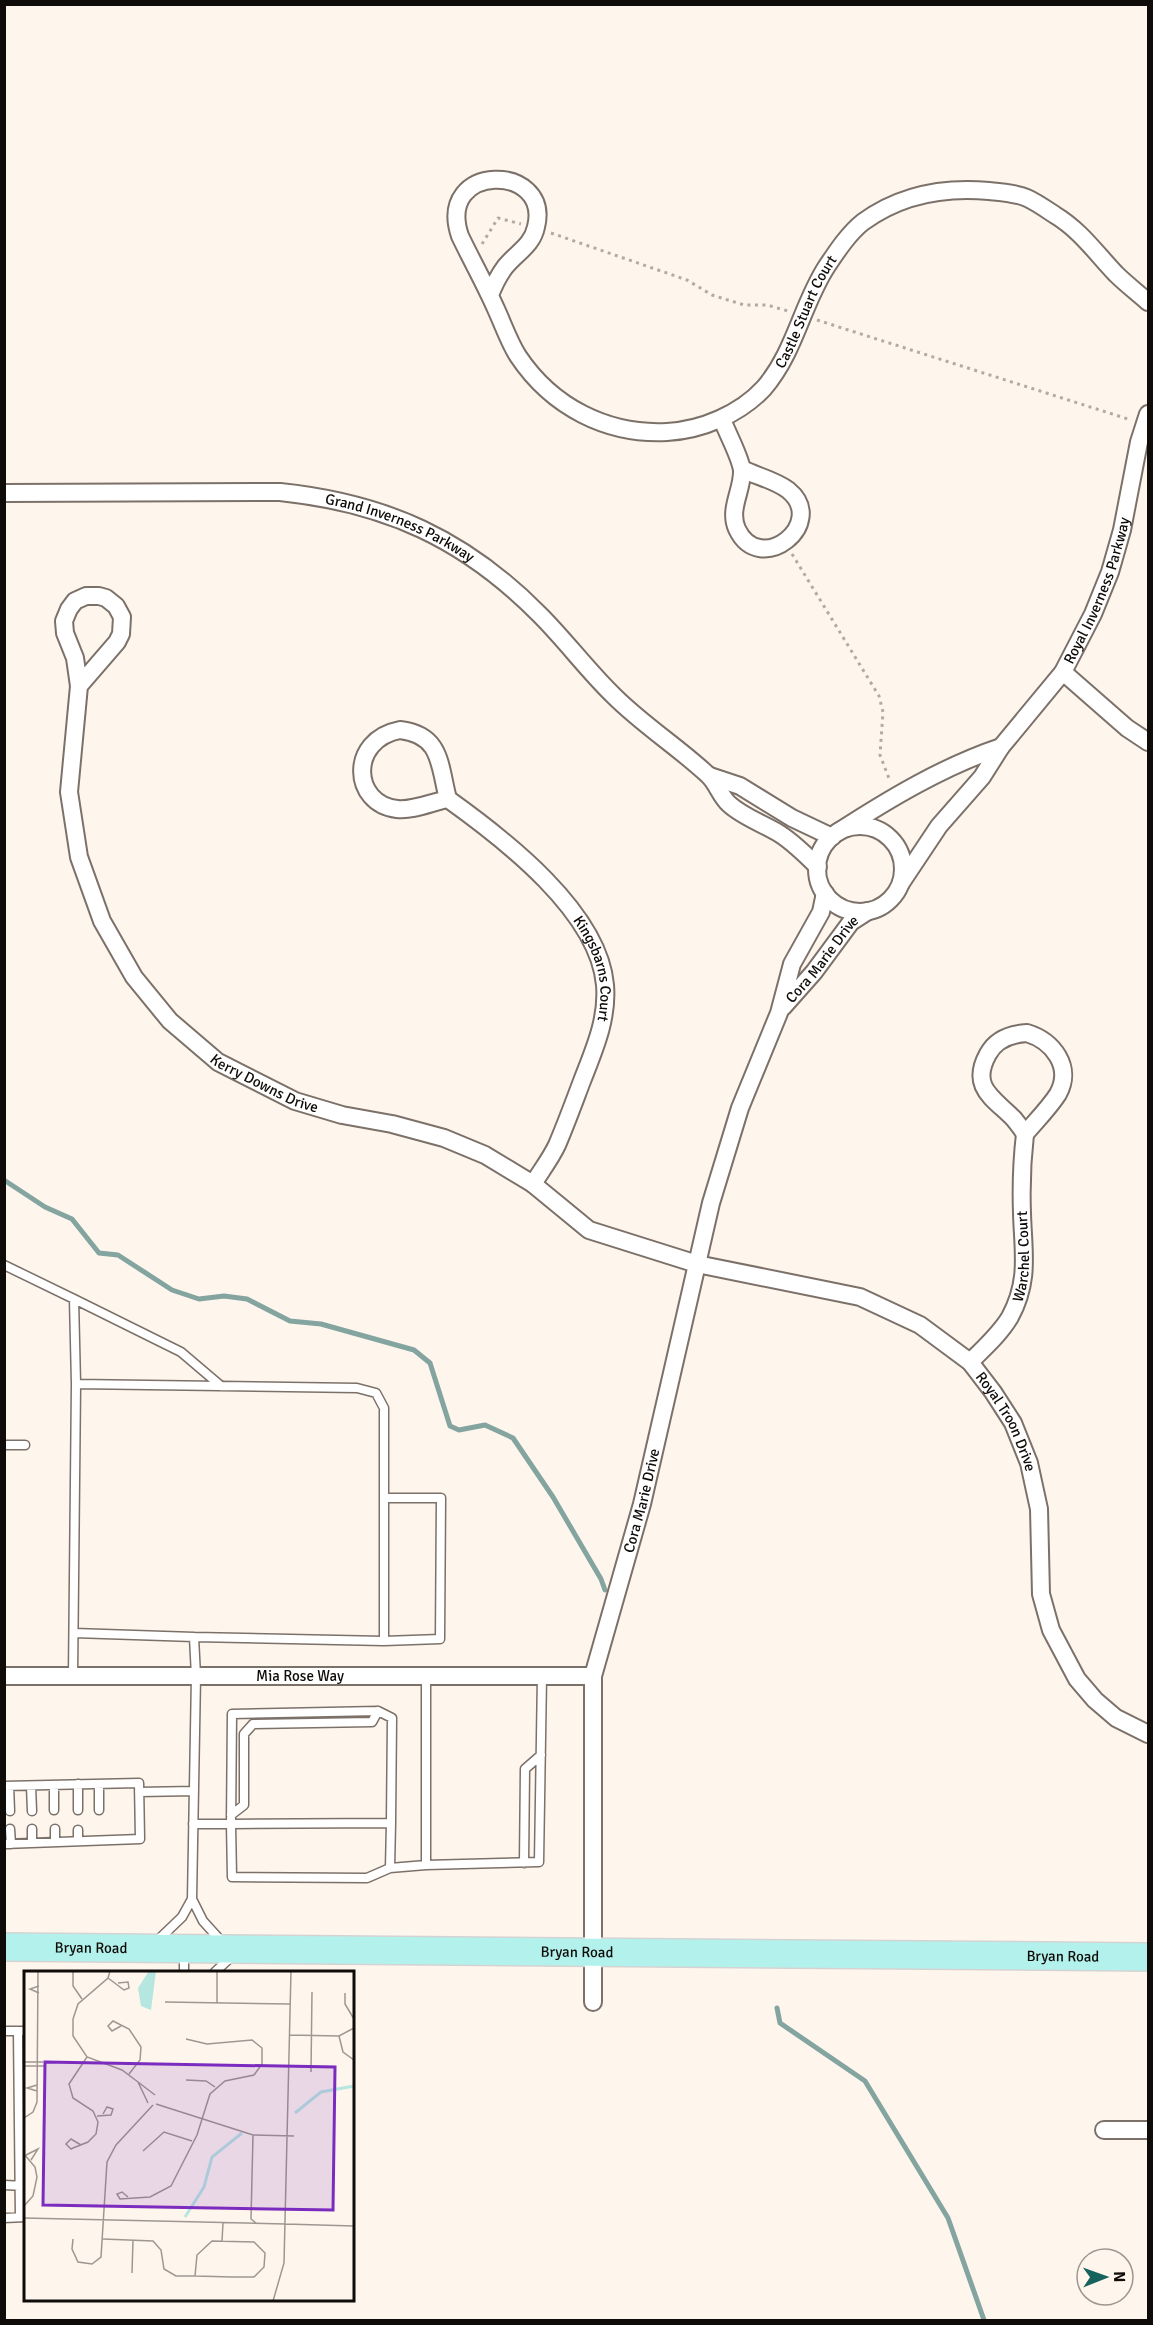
<svg xmlns="http://www.w3.org/2000/svg" width="1153" height="2325" viewBox="0 0 1153 2325" font-family="Signika,sans-serif">
<style>
.lines{fill:none;stroke-linecap:round;stroke-linejoin:round}
.stream{stroke:#83a49f;stroke-width:5}
.service-casing{stroke:#7c7169;stroke-width:11}
.minor-casing{stroke:#7c7169;stroke-width:20}
.primary-casing{stroke:#d4d3d3;stroke-width:30}
.path{stroke:#b2aba4;stroke-width:3;stroke-dasharray:3 4.5;stroke-linecap:butt}
.service{stroke:#fff;stroke-width:8}
.minor{stroke:#fff;stroke-width:16}
.primary{stroke:#b3f2ec;stroke-width:27}
.labels{text-anchor:middle;stroke-width:4.5;stroke-linejoin:round;paint-order:stroke}
.street-label{font-size:15px;fill:#0e0b08;stroke:#fef5ed}
.inset-river{fill:none;stroke:#b5e6e0;stroke-width:3}
.inset-road{fill:none;stroke:#9e9791;stroke-width:1.5}
.view{fill:#7b2cbf;fill-opacity:0.15;stroke:#7b2cbf;stroke-width:3}
.inset-edge{fill:none;stroke:#0e0b08;stroke-width:3}
</style>
<rect width="100%" height="100%" fill="#fef5ed"/>
<g class="lines">
<!-- stream -->
<path class="stream" d="M4,1180L45,1207L72,1219L99,1253L118,1255L172,1290L199,1299L224,1296L247,1299L290,1321L321,1324L414,1350L430,1363L450,1426L459,1430L485,1425L513,1438L553,1497L601,1579L605,1590
M777,2008L780,2023L865,2081L948,2218L984,2320"/>
<!-- service casing -->
<g class="service-casing">
<path id="service" d="M4,1265L74,1299
M76,1384L74,1299L181,1352L221,1386
M4,1445H25
M384,1498H441L440,1639L384,1641
M74,1633L194,1637
M73,1676L76,1384L357,1388L376,1393L384,1408V1641L194,1637L196,1676L192,1899L182,1917L157,1941
M426,1676V1865L539,1862L542,1676
M78,1784V1810
M99,1784V1810
M54,1785V1810
M4,1786L139,1783L140,1839L4,1844
M9,1786L10,1811
M31,1786L32,1811
M139,1792L194,1791
M231,1815L244,1805V1734L253,1724L372,1722L378,1711
M193,1824H231L232,1714L378,1711L392,1718L391,1823
M10,1829L11,1844
M32,1829V1843
M55,1829V1842
M78,1830V1841
M524,1863L525,1769L541,1755
M390,1868L391,1823L231,1824L232,1877L367,1878L390,1868L426,1865
M192,1899L203,1921L222,1942
M184,1972V1951
M215,1972L232,1956
M4,2031H26
M18,2031L20,2217
M4,2185L25,2186
M4,2218L26,2217"/>
</g>
<!-- minor casing -->
<g class="minor-casing">
<g id="minor">
<path id="s1" d="M490,295C494,285 499,275 505,267C516,253 532,246 536,227C552,163 435,162 460,236C472,261 485,284 496,309C503,324 509,342 518,356C552,407 607,435 667,432C702,430 740,414 764,388C795,352 802,304 827,266C837,251 849,233 863,222C900,195 945,187 989,191C1001,192 1016,193 1027,198C1036,202 1046,209 1055,215C1080,230 1096,253 1116,274C1126,284 1138,293 1148,302"/>
<path d="M722,419C727,433 740,456 742,470C743,490 728,509 737,529C760,578 829,523 788,490C775,480 756,476 742,469"/>
<path id="s2" d="M4,493L280,492C386,503 465,539 540,615C566,641 588,671 614,696C643,725 678,747 708,775C717,783 720,796 729,804C743,817 764,824 780,834C794,843 806,855 818,867"/>
<path d="M1063,672L1127,728L1148,742"/>
<path id="s3" d="M79,686L117,642L121,634L122,617L116,606L106,598L99,596H86L75,601L69,609L64,621L65,633L75,658L79,686L69,792L79,857L102,921L134,977L170,1021L218,1062L295,1101L342,1115L392,1124L444,1138L485,1155L533,1184L589,1230L697,1264L860,1297L920,1325L970,1362L993,1392L1013,1423L1029,1463L1039,1509L1041,1594L1051,1630L1077,1679L1095,1700L1116,1718L1148,1734"/>
<path d="M400,730C442,735 439,765 448,799C432,802 413,811 397,809C352,804 348,740 400,730Z"/>
<path id="s4" d="M1001,747L1063,672L1093,614L1110,572L1122,530L1139,442L1148,414"/>
<path d="M710,776L740,786L792,818L832,837"/>
<path id="s5" d="M448,799C504,839 599,912 605,985C608,1019 594,1050 582,1081C574,1102 566,1124 557,1145C551,1158 541,1171 533,1184"/>
<circle cx="860" cy="869" r="43"/>
<path d="M838,832C889,799 944,766 1001,747L982,777L939,826L901,883"/>
<path id="s6" d="M783,1007L814,972L851,922L868,911"/>
<path d="M1027,1033C1053,1041 1073,1067 1058,1094C1049,1108 1036,1121 1025,1134C1022,1129 1018,1124 1014,1119C995,1099 969,1088 988,1054C996,1039 1011,1034 1027,1033Z"/>
<path id="s7" d="M970,1362C984,1348 1000,1334 1010,1317C1030,1280 1023,1252 1022,1213C1021,1186 1022,1160 1025,1134"/>
<path id="s8" d="M4,1676H593"/>
<path id="s9" d="M593,2002V1676L642,1504L711,1203L740,1108L779,1013L792,964L821,912L825,893"/>
<path d="M1104,2130H1148"/>
</g>
</g>
<!-- primary casing -->
<g class="primary-casing">
<g id="primary">
<path id="s10" d="M4,1947L1148,1957"/>
</g>
</g>
<!-- path -->
<path class="path" d="M551,233L687,280L712,295L744,305H767L788,311
M482,244L498,218L521,224
M817,320L1128,419
M792,554L879,696L883,712L880,755L890,781"/>
<!-- service -->
<use href="#service" class="service"/>
<!-- minor -->
<use href="#minor" class="minor"/>
<!-- primary -->
<use href="#primary" class="primary"/>
</g>
<g class="labels">
<!-- street labels -->
<g class="street-label">
<text dy="5" stroke="none"><textPath href="#s1" startOffset="741">Castle Stuart Court</textPath></text>
<text dy="5" stroke="none"><textPath href="#s2" startOffset="402">Grand Inverness Parkway</textPath></text>
<text dy="5" stroke="none"><textPath href="#s4" startOffset="186">Royal Inverness Parkway</textPath></text>
<text dy="5" stroke="none"><textPath href="#s6" startOffset="62">Cora Marie Drive</textPath></text>
<text dy="5" stroke="none"><textPath href="#s5" startOffset="231">Kingsbarns Court</textPath></text>
<text dy="5" stroke="none"><textPath href="#s3" startOffset="708">Kerry Downs Drive</textPath></text>
<text dy="5" stroke="none"><textPath href="#s7" startOffset="123">Warchel Court</textPath></text>
<text dy="5" stroke="none"><textPath href="#s3" startOffset="1548">Royal Troon Drive</textPath></text>
<text dy="5" stroke="none"><textPath href="#s9" startOffset="508">Cora Marie Drive</textPath></text>
<text dy="5" stroke="none"><textPath href="#s8" startOffset="296">Mia Rose Way</textPath></text>
<text dy="5" stroke="none"><textPath href="#s10" startOffset="87">Bryan Road</textPath></text>
<text dy="5" stroke="none"><textPath href="#s10" startOffset="573">Bryan Road</textPath></text>
<text dy="5" stroke="none"><textPath href="#s10" startOffset="1059">Bryan Road</textPath></text>
</g>
</g>
<!-- overview -->
<g transform="translate(24 1971)">
<rect width="330" height="330" fill="#fef5ed"/>
<path d="M125,0H132L127,39L117,35L114,17Z" fill="#b5e6e0"/>
<path class="inset-river" d="M271,142L297,121L330,115M161,246L180,216L188,186L218,162"/>
<path class="inset-road" d="M49,0V15L58,28M86,0L84,7L54,33L49,48V65L63,86L98,99L114,111M84,7L100,19L105,17L104,11L94,12M15,22L6,18L15,15M321,22V33L330,48M141,31L266,33M193,32V0M97,55L88,60L84,55L89,50L105,58L117,76L116,89L105,103M266,64L315,65L330,57M315,65L319,81L330,89M0,91H19M0,95H20M287,101L288,21M162,109L182,110L191,116M13,120L3,117L13,114M124,132L114,111L131,124M132,133L229,164L270,165M73,145L87,144L89,138L83,136L79,143M0,147L9,141L13,131L14,0M229,164L227,248L232,252M57,174L47,168L42,173L47,178L49,177L64,171L72,163L74,151L69,140L49,127L45,113L63,86M119,180L140,161L168,170M0,183L11,196L13,206L9,225L0,235M2,184L14,178L7,189M104,226L98,221L93,223L96,228L126,226L147,215L173,164L186,123L201,110L230,104L238,93V77L228,69L183,73L162,68M0,247L261,253M261,253L330,255M49,268L48,278L54,291L68,293L77,286L83,191L92,174L129,134M79,268L129,270L137,279L140,298L152,305H171L208,306H230L240,296L241,282L230,271L188,270L173,284L171,305M198,270L199,252M108,302L109,269M249,330L260,292L267,0"/>
<path class="view" d="M21,91L311,96L309,239L19,234Z"/>
<rect width="330" height="330" class="inset-edge"/>
</g>
<!-- border -->
<rect width="1153" height="2325" fill="none" stroke="#0e0b08" stroke-width="12"/>
<!-- north arrow -->
<g transform="translate(1105 2277) rotate(89)"><circle r="28" fill="#fef5ed" stroke="#9e9791" stroke-width="1.5"/>
<path d="M0-4.5L10 22L0 15L-10 22Z" fill="#16635e"/>
<text y="-9" font-size="16" font-weight="bold" text-anchor="middle" fill="#0e0b08">N</text>
</g>
</svg>
